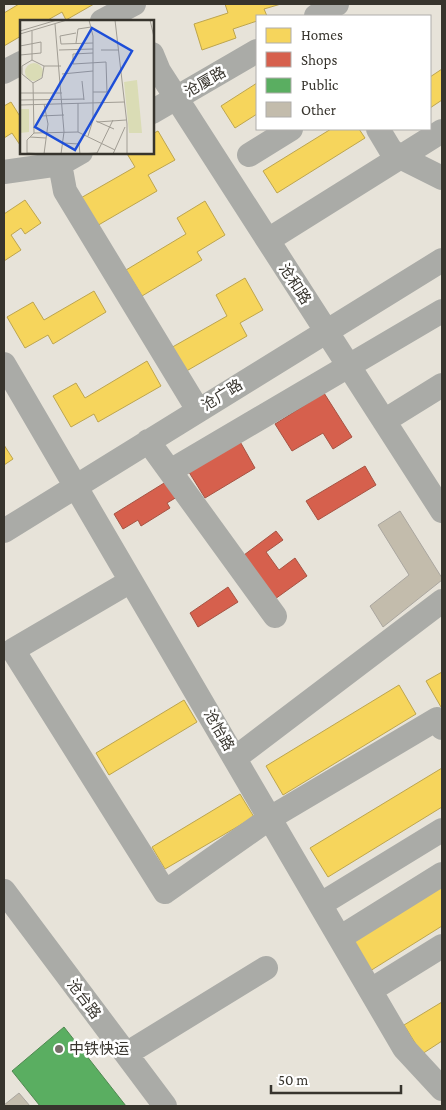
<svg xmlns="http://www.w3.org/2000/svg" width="446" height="1110" viewBox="0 0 446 1110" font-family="'Crimson Pro','Noto Sans SC',serif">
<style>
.homes{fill:#f6d55c;stroke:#bda54e}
.shops{fill:#d6604d;stroke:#a65343}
.public{fill:#5aae61;stroke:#508951}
.building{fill:#c3bcac;stroke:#aaa69f}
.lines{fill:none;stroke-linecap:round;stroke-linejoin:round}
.minor{stroke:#aaaba7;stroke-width:24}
.poi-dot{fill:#757169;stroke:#fff;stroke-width:2}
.labels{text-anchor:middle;stroke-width:5;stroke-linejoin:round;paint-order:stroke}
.street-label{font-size:15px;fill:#37342d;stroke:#fff}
.poi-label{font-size:15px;fill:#37342d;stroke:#fff;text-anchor:start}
.inset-road{fill:none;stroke:#a19d94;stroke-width:1}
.view{fill:#1d4ed8;fill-opacity:0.15;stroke:#1d4ed8;stroke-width:2.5}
.inset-edge{fill:none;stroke:#37342d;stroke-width:2.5}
</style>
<rect width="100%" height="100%" fill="#e7e3d9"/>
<!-- homes -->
<path class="homes" d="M19,4H94L66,20L62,12L46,21H21V36L4,46V13Z
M225,4H281L264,9L267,16H257V21L233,29L236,38L202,50L194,24L228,13Z
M442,69V100L430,108V77Z
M257,83V114L235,128L221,106Z
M11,102L21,118V144L20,145L12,133L4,138V106Z
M331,129H359L365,138L277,193L263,171Z
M158,131L175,160L148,175L157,191L95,227L79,199L135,167L126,152H152V134Z
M25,200L41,223L25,234L21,228L11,235L21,250L4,261V214Z
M205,201L225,235L197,252L202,260L142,296L126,270L186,234L177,218Z
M245,278L263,310L240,323L247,336L183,373L169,349L227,316L216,295Z
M94,291L106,312L53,344L48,335L25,348L7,317L33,302L44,320Z
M147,361L161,386L98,422L94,414L71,427L53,396L76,383L85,398Z
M4,445L13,459L4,465Z
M442,672V706L441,707L426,681Z
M399,685L416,714L283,795L266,766Z
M184,700L197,722L109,775L96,753Z
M442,768V807L328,877L310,848Z
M240,794L254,817L165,869L152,847Z
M442,886V926L370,971L352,942Z
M442,1002V1041L422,1054L404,1025Z"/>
<!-- shops -->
<path class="shops" d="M324,393L352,437L333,449L323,433L292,451L275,424Z
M238,438L255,468L205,498L187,469Z
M365,466L376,485L318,520L306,501Z
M169,480L177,497L167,503L170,508L141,526L138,520L123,529L114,514Z
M276,531L283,540L266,552L279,570L295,558L307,576L275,599L244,555Z
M228,587L238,602L198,627L190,613Z"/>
<!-- public -->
<path class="public" d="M64,1027L126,1106H40L12,1071Z"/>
<!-- building -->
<path class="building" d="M400,511L442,578V580L383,627L370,606L409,575L378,525Z
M19,1093L30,1106H4V1105Z"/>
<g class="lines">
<!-- minor -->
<path class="minor" d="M316,16L337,4
M102,21L134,4
M152,54L159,71L442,511
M4,72L21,63
M152,112L257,51
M378,129L390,149L400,157L442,178
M249,155L291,129
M60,164L65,191L198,410
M4,172L60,164L81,152
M268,240L442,131
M4,364L404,1048L442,1089
M384,421L442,385
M148,441L275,616
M170,471L442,311
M4,531L442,260
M131,581L13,650L165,892L270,818L437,719L442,728
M235,758L442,601
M4,891L165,1106
M321,904L442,830
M341,937L442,874
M371,990L442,946
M126,1054L266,968"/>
</g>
<!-- markers -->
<circle class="poi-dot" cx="59" cy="1049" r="5"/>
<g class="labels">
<!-- street labels -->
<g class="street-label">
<text transform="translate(205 82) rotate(-30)" y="5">沧厦路</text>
<text transform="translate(295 284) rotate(57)" y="5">沧和路</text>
<text transform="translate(222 395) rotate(-32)" y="5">沧广路</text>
<text transform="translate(219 730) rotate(60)" y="5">沧怡路</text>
<text transform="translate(84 999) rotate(53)" y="5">沧台路</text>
</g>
<!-- poi labels -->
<g class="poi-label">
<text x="69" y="1054">中铁快运</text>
</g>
</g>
<!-- overview -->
<g transform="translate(20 20)">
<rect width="134" height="134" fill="#e7e3d9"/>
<path d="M5 52a9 9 0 1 1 18 0a9 9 0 1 1-18 0ZM117,60L122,113H109L104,62ZM0,89H9V112L0,113Z" fill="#dadcb5"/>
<path class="inset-road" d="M95,0L107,104V134M130,0L134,17M35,4L44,112L41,134M0,11L37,0M12,11V40L24,46L22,58L13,63L2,54V46L12,40M56,13L40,16L41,24L73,23M0,14L47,0M56,23L58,9L71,7M0,26L21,22V33L0,35M39,30L73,29M81,30H98M73,33L53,34V44L86,42L87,72H73M24,46H41M42,54L73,51M62,61L64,80M0,73H42M0,80L64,79M0,85L104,82M20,96L44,95M76,101L94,109M77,102L106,100M58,112V83M14,113L58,112L95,130M68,116L73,100V16L69,0M10,117L26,118M43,123L59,124L60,134M7,133L24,134L28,104L24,84M7,134V120L14,113L13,63M59,134L77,133L93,100M93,134L105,107"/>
<path class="view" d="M72,8L112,31L55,130L15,107Z"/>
<rect width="134" height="134" class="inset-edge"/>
</g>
<!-- border -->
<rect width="446" height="1110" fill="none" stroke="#37342d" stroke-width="10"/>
<!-- legend -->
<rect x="256" y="15" width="175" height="115" fill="#ffffff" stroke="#afaeab"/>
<rect x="266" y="28" width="25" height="15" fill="#f6d55c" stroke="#afaeab"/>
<text x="301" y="40" font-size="15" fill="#37342d">Homes</text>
<rect x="266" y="52" width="25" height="15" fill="#d6604d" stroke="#afaeab"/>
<text x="301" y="65" font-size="15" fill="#37342d">Shops</text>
<rect x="266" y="78" width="25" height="15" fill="#5aae61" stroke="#afaeab"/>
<text x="301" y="90" font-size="15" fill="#37342d">Public</text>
<rect x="266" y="102" width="25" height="15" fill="#c3bcac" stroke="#afaeab"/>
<text x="301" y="115" font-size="15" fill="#37342d">Other</text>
<!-- scale -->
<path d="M271 1085v8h130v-8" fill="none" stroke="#37342d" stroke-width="2.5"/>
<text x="278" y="1085" font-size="15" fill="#37342d" stroke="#ffffff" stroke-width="4" paint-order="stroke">50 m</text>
</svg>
